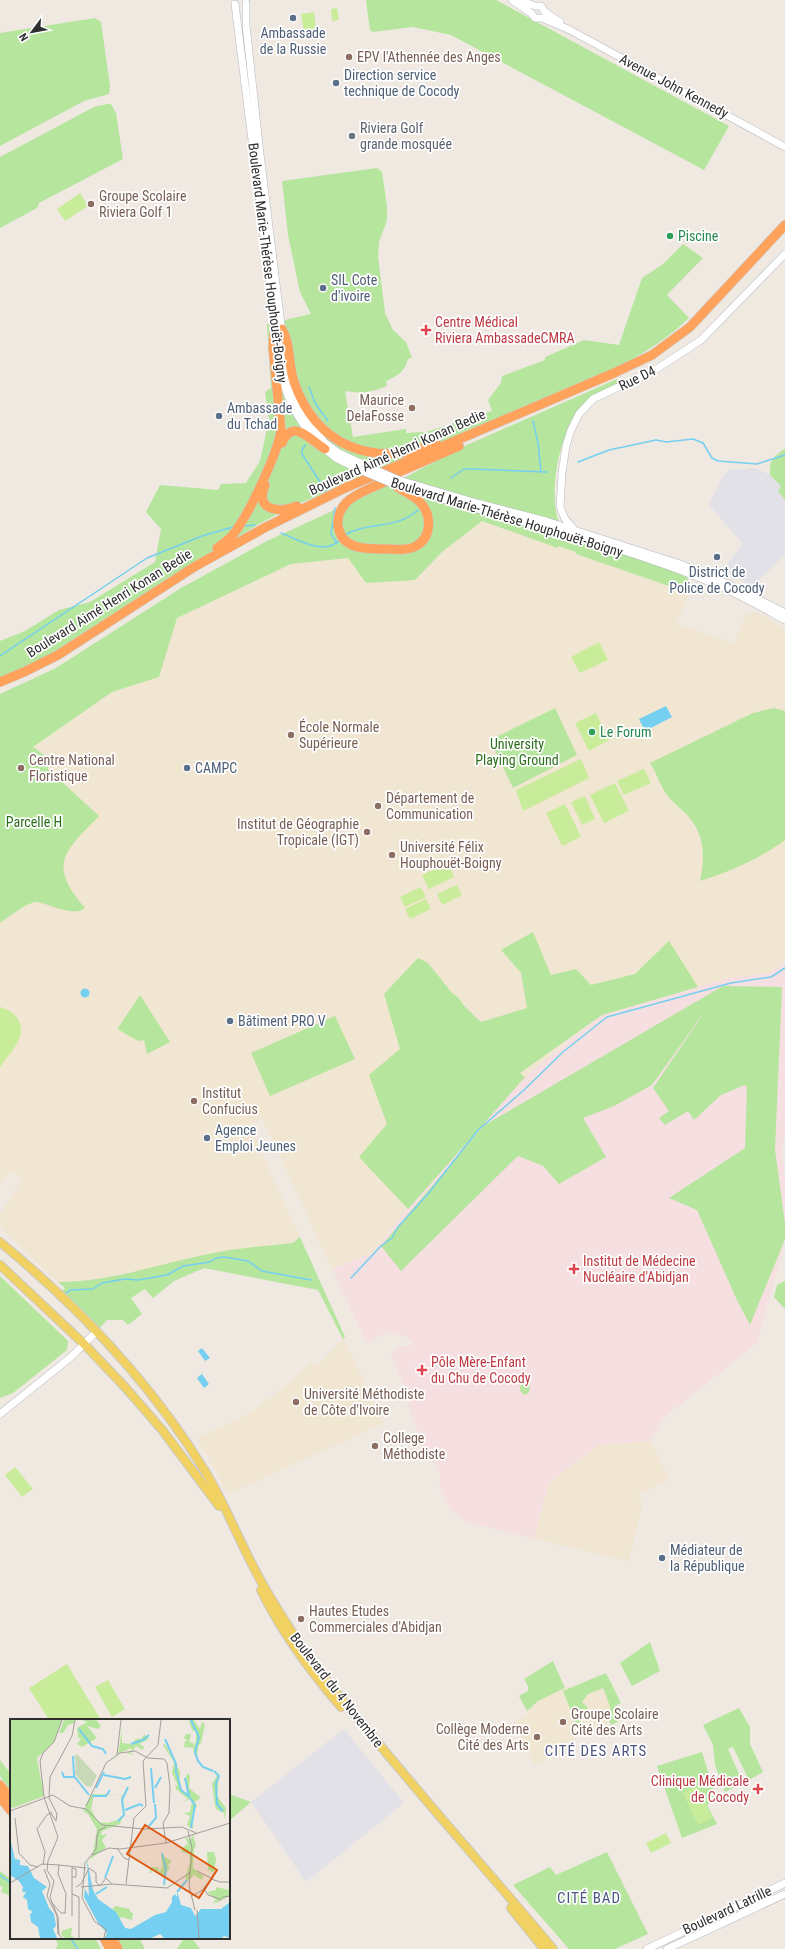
<svg xmlns="http://www.w3.org/2000/svg" width="785" height="1949" viewBox="0 0 785 1949" font-family="'Roboto Condensed',sans-serif">
<style>
.industrial{fill:#e3e1e8}
.education{fill:#f0e6d1}
.medical{fill:#f5dfe0}
.green{fill:#b6e59e}
.pitch{fill:#c9ec9a}
.water{fill:#75cff0}
.lines{fill:none;stroke-linecap:round;stroke-linejoin:round}
.stream{stroke:#75cff0;stroke-width:1.5}
.secondary-casing{stroke:#b4b7c1;stroke-width:8}
.primary-casing{stroke:#c9c9c9;stroke-width:10}
.highway-casing{stroke:#c9c9c9;stroke-width:10}
.secondary{stroke:#fff;stroke-width:7}
.primary{stroke:#f2d163;stroke-width:8}
.highway{stroke:#ffa35c;stroke-width:9}
.secondary-bridge-casing{stroke:#b4b7c1;stroke-width:8;stroke-linecap:butt}
.secondary-bridge{stroke:#fff;stroke-width:7}
.service-dot{fill:#5c6f8a;stroke:#fff;stroke-width:1.5}
.education-dot{fill:#8d6e63;stroke:#fff;stroke-width:1.5}
.worship-dot{fill:#6b7280;stroke:#fff;stroke-width:1.5}
.leisure-dot{fill:#2e9e5b;stroke:#fff;stroke-width:1.5}
.health-dot{fill:#e0444e;stroke:#fff;stroke-width:1.5}
.labels{text-anchor:middle;stroke-width:3.5;stroke-linejoin:round;paint-order:stroke}
.service-label{font-size:14px;fill:#4e5e75;stroke:#fff;text-anchor:start}
.education-label{font-size:14px;fill:#785e54;stroke:#fff;text-anchor:start}
.street-label{font-size:14px;fill:#2e2e2e;stroke:#fff}
.worship-label{font-size:14px;fill:#5b616d;stroke:#fff;text-anchor:start}
.leisure-label{font-size:14px;fill:#27864d;stroke:#fff;text-anchor:start}
.health-label{font-size:14px;fill:#be3a42;stroke:#fff;text-anchor:start}
.park-label{font-size:14px;fill:#2c6e1b;stroke:#fff}
.neighbourhood-label{font-size:15px;letter-spacing:1px;fill:#4d5680;stroke:#fff}
.inset-river{fill:none;stroke:#75cff0;stroke-width:2}
.inset-road{fill:none;stroke:#a29e99;stroke-width:1}
.view{fill:#df570e;fill-opacity:0.15;stroke:#df570e;stroke-width:2}
.inset-edge{fill:none;stroke:#2e2e2e;stroke-width:2}
</style>
<rect width="100%" height="100%" fill="#efe9e1"/>
<!-- industrial -->
<path class="industrial" d="M756,468L770,475L782,486L778,491L785,500V555L752,586L723,570L743,544L709,505L721,479L729,470Z
M344,1729L404,1803L306,1882L251,1802Z"/>
<!-- education -->
<path class="education" d="M482,521L557,547L558,546L576,552V554L689,593L677,624L734,644L745,616L751,613L756,612L785,629V962L769,973L729,978L605,1012L558,1049L422,1190L372,1253L332,1269L262,1118L249,1125L300,1237L293,1243L209,1253L118,1276L83,1282H58L1,1228L0,1222V1214L23,1179L10,1171L0,1184V745L33,747L112,692L159,677L177,618L291,564L348,558L366,583L415,580L442,552Z
M343,1339L384,1423L228,1494L197,1438L250,1413L283,1388L313,1361L317,1366Z
M650,1441L669,1480L638,1495L641,1498L642,1506L629,1561L534,1539L549,1483L599,1445Z
M598,1676L611,1708V1718L608,1725L590,1732L586,1729L581,1717L588,1708L584,1705L573,1686Z
M568,1687L571,1688L575,1708L585,1733L557,1746L560,1753L534,1765L514,1722L528,1715L527,1711L538,1701Z"/>
<!-- medical -->
<path class="medical" d="M785,962V1134L782,1148L785,1181V1241L757,1343L663,1418L650,1441L599,1445L549,1483L534,1539L465,1521L452,1512L438,1486L440,1485V1471L433,1457L425,1461L420,1451L423,1443L412,1418L408,1404L410,1400L409,1395L390,1353L400,1347L413,1345L407,1336L402,1337L396,1333L392,1335L388,1332L367,1343L332,1269L372,1253L473,1126L525,1077L605,1012L729,978L769,973Z"/>
<!-- green -->
<path class="green" d="M366,0H496L729,126L704,170L451,35L413,27L373,32L370,30Z
M95,18L101,22L110,86L109,94L84,101L0,146V33Z
M107,104H111L116,113L123,159L39,203L37,208L0,228V157L94,107Z
M377,168L382,172L387,206V220L379,242L378,256L385,313L393,330L406,342L412,358L408,359C405,372 397,376 386,381L387,386C373,392 360,394 345,391L353,437L406,429V433L426,432L492,411L488,400L501,383L502,376L545,360V357L584,340L619,345L642,278L663,264L683,244L703,258L667,295L689,318C666,340 640,356 611,370L289,508L257,525L121,611L50,658L0,681V641L25,631L59,610L90,602L155,562L161,529L146,512L160,485L218,490L221,484L246,483L260,461L269,420L265,392L271,388L267,324L311,314L300,292L288,235L282,181Z
M617,379L619,384C612,387 601,391 594,396C588,401 571,426 567,433C556,453 549,507 561,526L687,573L689,593L576,554V552L558,546V548L482,521L442,552L415,580L366,583L348,558L291,564L177,618L159,677L112,692L33,747L47,757L48,769L99,816C64,852 47,864 85,908C73,918 48,903 36,902C28,902 7,918 0,923V694L56,668L181,588L267,541L404,478L430,464L433,460Z
M785,448V500L778,491L781,486L770,475C769,459 773,458 785,448Z
M555,708L577,755L513,788L490,740Z
M774,708L785,711V840C759,859 731,871 700,881C705,858 705,836 689,817C682,809 673,803 667,795C660,786 657,773 650,763L753,713Z
M533,932L551,975L576,969L591,985L635,974L669,941L698,987L602,1015L520,1073L525,1077L408,1209L359,1157L387,1124L369,1075L400,1049L384,994L418,958L428,963L452,993L458,997L465,1007L481,1022L527,1008L521,973L501,950Z
M723,986L782,987L775,1150L785,1223V1239L750,1325L736,1298L697,1210L669,1198L745,1148L747,1087L745,1085L721,1095L694,1120L688,1111L665,1125L659,1118L669,1111L653,1088L710,1004L652,1085L614,1106L583,1118L606,1157L559,1184L543,1166L518,1156L401,1271L381,1246L483,1126Z
M140,995L170,1042L147,1054L144,1040L138,1041L119,1030L118,1028Z
M335,1016L355,1059L270,1096L251,1053Z
M300,1237L345,1337L343,1339L318,1290L204,1268L174,1281L153,1298L145,1289L131,1298L142,1314L128,1325L123,1320H107L100,1328L61,1292L65,1288L58,1282C110,1282 158,1264 208,1254C235,1248 265,1246 293,1243Z
M0,1276L68,1341L67,1350L13,1393L0,1398Z
M785,1281V1309L774,1297L777,1285Z
M525,1378L530,1385L529,1392L525,1395L520,1391L521,1380Z
M650,1642L660,1671L632,1686L620,1663Z
M553,1661L565,1688L538,1701L527,1711L519,1696L528,1691V1686L524,1679Z
M606,1673L621,1703L615,1706L623,1719L611,1725L609,1721C614,1712 607,1698 603,1688L588,1694L582,1702L588,1708L579,1719L584,1732L580,1734L563,1691Z
M739,1708L750,1727V1744L763,1772L749,1780L733,1747L728,1749L743,1783L725,1792L715,1765L713,1745L703,1725Z
M702,1752L716,1798L707,1805L717,1824L682,1838L657,1766Z
M0,1760L11,1774V1791L0,1776Z
M229,1794L251,1802L229,1821Z
M607,1852L648,1934L615,1949H569L513,1885L550,1867L556,1875Z
M0,1871L11,1879V1896L1,1892L3,1887L0,1886Z
M55,1938H95L101,1949H56L58,1944Z
M115,1938H139L145,1949H121Z
M184,1938H192L200,1949H177Z"/>
<!-- pitch -->
<path class="pitch" d="M337,8L339,20L332,21L331,9Z
M314,12L317,35L305,37L301,14Z
M80,193L88,206L65,221L57,209Z
M599,642L608,660L580,673L571,657Z
M596,713L609,740L589,751L575,723Z
M581,759L589,778L523,811L516,790Z
M644,769L651,783L624,795L617,781Z
M615,783L629,811L604,823L590,795Z
M585,796L595,819L582,825L571,802Z
M565,804L581,837L562,846L546,813Z
M448,863L454,877L429,889L422,875Z
M457,885L462,895L442,905L437,894Z
M421,887L426,897L405,907L400,897Z
M426,899L431,909L410,919L405,909Z
M0,1007C7,1009 14,1013 18,1019C28,1037 10,1053 0,1067Z
M15,1467L33,1489L22,1497L5,1475Z
M67,1664L101,1720H49L29,1688Z
M108,1680L125,1709L112,1717L95,1687Z
M698,1786L712,1818L698,1825L683,1793Z
M666,1833L671,1843L651,1853L646,1843Z"/>
<!-- water -->
<path class="water" d="M666,706L672,717L645,731L639,719Z
M80.5 993a4.5 4.5 0 1 1 9 0a4.5 4.5 0 1 1-9 0Z
M202,1348L210,1358L205,1361L198,1351Z
M202,1374L209,1384L204,1388L197,1378Z"/>
<g class="lines">
<!-- stream -->
<path class="stream" d="M309,387L315,403L328,421
M533,421L538,443L541,472
M305,445L302,450V454L326,491
M578,462L609,450L656,440L666,442L693,439L703,443L712,458L718,461L757,464L785,455
M451,478L464,469H472L547,472
M335,508L331,534L337,543
M243,526L255,525
M281,533C299,540 324,556 340,540
M345,535C369,521 396,530 418,510
M0,656L147,558L202,536L233,527
M351,1278L381,1246L392,1238L398,1227L427,1195L478,1130L524,1090L563,1052L607,1017L731,983L771,977L785,968
M64,1295L70,1290L93,1289L102,1283L125,1279L138,1280L167,1275L183,1266L210,1262L216,1258L224,1257L248,1261L262,1271L311,1280
M0,1875L11,1883
M70,1938L78,1949"/>
<!-- secondary casing -->
<g class="secondary-casing">
<path id="secondary" d="M512,0L531,13L535,18H542L570,30L785,147
M519,0L535,6H541L545,12L560,22
M246,3V25L260,154L288,381L304,416L324,442L339,453L369,467
M235,4L267,260L275,336
M277,351C283,388 289,407 313,438
M321,446L336,458L360,470
M399,480L477,503L546,521L680,564L728,584L785,613
M401,487C506,519 616,542 717,585C741,595 763,608 785,620
M573,528L565,519L560,507L562,473L566,446L571,430L579,414L593,399L658,368L701,340L785,254
M0,1414L71,1357L96,1332
M647,1949L785,1883
M667,1949L785,1894"/>
</g>
<!-- primary casing -->
<g class="primary-casing">
<path id="primary" d="M0,1242C79,1307 151,1383 205,1471C224,1502 237,1536 254,1568C268,1596 286,1623 303,1649C325,1680 350,1709 374,1738C432,1809 494,1878 553,1949
M0,1265L84,1344L125,1387L163,1431L219,1506
M261,1590C282,1633 310,1671 341,1707
M511,1908L544,1949"/>
</g>
<!-- highway casing -->
<g class="highway-casing">
<path id="highway" d="M282,329C291,344 288,365 294,382C316,446 374,469 436,443
M282,443C293,417 310,440 325,449
M392,475L459,446
M393,484C401,490 411,494 419,501C432,514 433,538 414,547C406,551 396,549 387,549C368,549 342,551 338,526C337,517 341,507 348,501C358,492 381,484 394,478
M265,485C254,511 279,513 297,506
M217,548C222,545 227,541 231,537C247,519 278,453 281,430L273,347L274,333
M0,682L24,672L58,655L194,567L266,527L345,488L614,373L652,355L690,327L785,225
M0,1785L11,1799
M0,1797L11,1811
M104,1938L110,1949
M112,1938L118,1949"/>
</g>
<!-- secondary -->
<use href="#secondary" class="secondary"/>
<!-- primary -->
<use href="#primary" class="primary"/>
<!-- highway -->
<use href="#highway" class="highway"/>
<!-- secondary-bridge casing -->
<g class="secondary-bridge-casing">
<path id="secondary-bridge" d="M369,467L399,480
M360,470L393,484"/>
</g>
<!-- secondary-bridge -->
<use href="#secondary-bridge" class="secondary-bridge"/>
</g>
<!-- markers -->
<g class="service-dot">
<circle cx="293" cy="18" r="4"/>
<circle cx="336" cy="83" r="4"/>
<circle cx="323" cy="288" r="4"/>
<circle cx="219" cy="416" r="4"/>
<circle cx="717" cy="557" r="4"/>
<circle cx="187" cy="768" r="4"/>
<circle cx="230" cy="1021" r="4"/>
<circle cx="207" cy="1138" r="4"/>
<circle cx="662" cy="1558" r="4"/>
</g>
<g class="education-dot">
<circle cx="349" cy="57" r="4"/>
<circle cx="91" cy="204" r="4"/>
<circle cx="412" cy="408" r="4"/>
<circle cx="291" cy="735" r="4"/>
<circle cx="21" cy="768" r="4"/>
<circle cx="378" cy="806" r="4"/>
<circle cx="367" cy="832" r="4"/>
<circle cx="392" cy="855" r="4"/>
<circle cx="194" cy="1101" r="4"/>
<circle cx="296" cy="1402" r="4"/>
<circle cx="375" cy="1446" r="4"/>
<circle cx="301" cy="1619" r="4"/>
<circle cx="563" cy="1722" r="4"/>
<circle cx="537" cy="1737" r="4"/>
</g>
<circle class="worship-dot" cx="352" cy="136" r="4"/>
<g class="leisure-dot">
<circle cx="670" cy="236" r="4"/>
<circle cx="592" cy="732" r="4"/>
</g>
<g class="health-dot">
<path d="M424 324h4v4h4v4h-4v4h-4v-4h-4v-4h4z"/>
<path d="M572 1263h4v4h4v4h-4v4h-4v-4h-4v-4h4z"/>
<path d="M420 1364h4v4h4v4h-4v4h-4v-4h-4v-4h4z"/>
<path d="M756 1783h4v4h4v4h-4v4h-4v-4h-4v-4h4z"/>
</g>
<g class="labels">
<!-- service labels -->
<g class="service-label">
<text x="293" y="38" text-anchor="middle">Ambassade<tspan x="293" dy="16">de la Russie</tspan></text>
<text x="344" y="80">Direction service<tspan x="344" dy="16">technique de Cocody</tspan></text>
<text x="331" y="285">SIL Cote<tspan x="331" dy="16">d'ivoire</tspan></text>
<text x="227" y="413">Ambassade<tspan x="227" dy="16">du Tchad</tspan></text>
<text x="717" y="577" text-anchor="middle">District de<tspan x="717" dy="16">Police de Cocody</tspan></text>
<text x="195" y="773">CAMPC</text>
<text x="238" y="1026">Bâtiment PRO V</text>
<text x="215" y="1135">Agence<tspan x="215" dy="16">Emploi Jeunes</tspan></text>
<text x="670" y="1555">Médiateur de<tspan x="670" dy="16">la République</tspan></text>
</g>
<!-- education labels -->
<g class="education-label">
<text x="357" y="62">EPV l'Athennée des Anges</text>
<text x="99" y="201">Groupe Scolaire<tspan x="99" dy="16">Riviera Golf 1</tspan></text>
<text x="404" y="405" text-anchor="end">Maurice<tspan x="404" dy="16">DelaFosse</tspan></text>
<text x="299" y="732">École Normale<tspan x="299" dy="16">Supérieure</tspan></text>
<text x="29" y="765">Centre National<tspan x="29" dy="16">Floristique</tspan></text>
<text x="386" y="803">Département de<tspan x="386" dy="16">Communication</tspan></text>
<text x="359" y="829" text-anchor="end">Institut de Géographie<tspan x="359" dy="16">Tropicale (IGT)</tspan></text>
<text x="400" y="852">Université Félix<tspan x="400" dy="16">Houphouët-Boigny</tspan></text>
<text x="202" y="1098">Institut<tspan x="202" dy="16">Confucius</tspan></text>
<text x="304" y="1399">Université Méthodiste<tspan x="304" dy="16">de Côte d'Ivoire</tspan></text>
<text x="383" y="1443">College<tspan x="383" dy="16">Méthodiste</tspan></text>
<text x="309" y="1616">Hautes Etudes<tspan x="309" dy="16">Commerciales d'Abidjan</tspan></text>
<text x="571" y="1719">Groupe Scolaire<tspan x="571" dy="16">Cité des Arts</tspan></text>
<text x="529" y="1734" text-anchor="end">Collège Moderne<tspan x="529" dy="16">Cité des Arts</tspan></text>
</g>
<!-- street labels -->
<g class="street-label">
<text transform="translate(674 86) rotate(28)" y="5">Avenue John Kennedy</text>
<text transform="translate(268 263) rotate(83)" y="5">Boulevard Marie-Thérèse Houphouët-Boigny</text>
<text transform="translate(637 378) rotate(-26)" y="5">Rue D4</text>
<text transform="translate(397 452) rotate(-24)" y="5">Boulevard Aimé Henri Konan Bedie</text>
<text transform="translate(507 517) rotate(17)" y="5">Boulevard Marie-Thérèse Houphouët-Boigny</text>
<text transform="translate(109 603) rotate(-32)" y="5">Boulevard Aimé Henri Konan Bedie</text>
<text transform="translate(337 1690) rotate(52)" y="5">Boulevard du 4 Novembre</text>
<text transform="translate(727 1910) rotate(-25)" y="5">Boulevard Latrille</text>
</g>
<!-- worship labels -->
<g class="worship-label">
<text x="360" y="133">Riviera Golf<tspan x="360" dy="16">grande mosquée</tspan></text>
</g>
<!-- leisure labels -->
<g class="leisure-label">
<text x="678" y="241">Piscine</text>
<text x="600" y="737">Le Forum</text>
</g>
<!-- health labels -->
<g class="health-label">
<text x="435" y="327">Centre Médical<tspan x="435" dy="16">Riviera AmbassadeCMRA</tspan></text>
<text x="583" y="1266">Institut de Médecine<tspan x="583" dy="16">Nucléaire d'Abidjan</tspan></text>
<text x="431" y="1367">Pôle Mère-Enfant<tspan x="431" dy="16">du Chu de Cocody</tspan></text>
<text x="749" y="1786" text-anchor="end">Clinique Médicale<tspan x="749" dy="16">de Cocody</tspan></text>
</g>
<!-- park labels -->
<g class="park-label">
<text x="517" y="749">University<tspan x="517" dy="16">Playing Ground</tspan></text>
<text x="34" y="827">Parcelle H</text>
</g>
<!-- neighbourhood labels -->
<g class="neighbourhood-label">
<text x="596" y="1756">CITÉ DES ARTS</text>
<text x="589" y="1903">CITÉ BAD</text>
</g>
</g>
<!-- overview -->
<g transform="translate(10 1719)">
<rect width="220" height="220" fill="#efe9e1"/>
<path d="M0,1H52L43,24L27,39L34,77L3,89L0,87ZM54,1H64V4L58,6L53,14H49ZM72,1H86L91,7L88,10L77,7L87,19L72,28L67,25L71,20L68,18L67,9L77,3ZM179,1H184L190,10L192,2L195,6L191,24L188,27L187,40L183,32L184,29L174,28L175,22H178L174,19L176,15H181L179,23L183,24V27L186,23V13L182,11ZM112,11V24L122,25L126,20H131L135,15L136,18L140,15L137,21L129,25L134,28L133,31L126,27L121,34L124,36L116,34L122,33L121,29L108,35ZM155,25L170,53L169,64L172,72L178,75L176,61H174L178,54L180,57L179,69L191,79L184,83L187,87L182,94L183,110L177,106L180,97L174,94L180,93L182,83L180,80L172,84L178,80L166,70L165,66L168,67L162,54L164,43L153,26ZM204,51L209,56L207,77L216,89L215,101L214,94L207,91L205,87L202,65L207,57ZM82,75L112,76L115,92L110,105L92,112L91,116L97,115L92,121L96,129L79,141L83,134L87,110L78,95L73,92ZM84,76H111L115,92L111,100L98,104L88,103L81,90ZM183,116L186,127L184,130L183,149L194,157L192,161L184,156L178,162L175,159L180,143L179,135L171,133L173,128L178,125L175,118L180,121ZM197,133H204L206,140L204,154L198,151ZM151,136L162,142L158,147L160,149L153,157L142,150L141,154H139L141,148H148L150,153L152,147ZM220,166V177L206,184L203,183L206,181L197,173L206,171V168L219,171ZM105,187L120,190V193L123,194L122,201L111,198L109,201L102,191ZM60,209H62L61,217L65,219H55L51,216L52,212Z" fill="#b6e59e" fill-rule="evenodd"/>
<path d="M67,35L87,57L81,68L76,67L65,55L66,44L64,37Z" fill="#c8d9b8"/>
<path d="M0,119L5,140L10,141V146L18,147L24,159L37,168L32,172L39,189L44,195L46,207L43,210L47,219H30L28,208L21,203L20,195L23,193L18,190L17,181L13,178L16,173H12L13,168L9,162L0,156ZM77,141L83,171L88,180L106,193L115,209L121,210L145,196L156,193L162,183V178L165,175L167,178V172L171,186L181,189L185,197L191,190H211L220,183V219L214,217L212,219H154L150,215L141,219H95L97,214L88,204L74,178L75,170L79,177Z" fill="#75cff0"/>
<path class="inset-river" d="M181,1L189,18L185,33L188,42L193,48L203,52M69,10L82,27L93,30L96,35M155,20L166,45V55M121,25L133,21L139,16M63,37L64,57L79,76M141,49L144,84M204,52L209,57L206,65L207,85L213,92M52,53L54,58H64M167,55L171,71L180,78M94,56L115,60L121,58M175,59L179,77M86,69L94,53M145,69L151,58M82,77H96L100,71M180,79L185,86L181,109M115,91L130,85L133,87M108,102L114,96L112,81L118,68M139,107L146,99L145,85M152,134L156,150L154,166M95,159L103,137M167,173L177,161M86,175L97,168M161,213L174,215M195,215L220,211M191,216L201,211L220,209M107,219L119,215L122,210M112,219L132,213L153,212L186,217"/>
<path class="inset-road" d="M52,1L44,23L33,34L30,42L34,78L48,118L38,142L37,151L44,162L40,178L48,198L49,216L52,219M107,36L111,1M76,87L96,44L110,34L125,32L138,39L154,40L157,44L160,68L159,94L153,104L156,124M0,92L43,76L60,87L76,90L92,106L134,110L172,108L186,114M41,94L46,102L47,95L39,79L40,58L62,17L65,1M5,99L9,134L20,146L28,148M178,112L182,129L179,167L185,191M87,116L86,130L75,144L72,179L85,203L96,210L94,219M87,118L89,111L96,108M107,129L114,139L119,141M82,136L99,129L110,130L156,124L220,104M33,146L35,133L27,110L37,96L42,93M34,150L40,165L37,177L47,197L48,215L52,219M187,152L201,159M62,158H66V150L62,149M201,160L210,163H220M0,164L32,145L49,146M116,165L124,99L136,87L133,42L148,26L151,1M66,168L71,165L79,149L86,154V163L90,167L96,159L102,165L157,169L181,153M71,168L102,165M193,170L201,160M194,170L198,176L210,180M62,175L69,178V219M182,177L196,169M209,182L213,178L220,177M41,183L51,194H56M187,191L189,219M55,194L56,175L48,155L49,146L76,149M62,197V148"/>
<path class="view" d="M135,106L207,151L189,179L117,135Z"/>
<rect width="220" height="220" class="inset-edge"/>
</g>
<!-- north arrow -->
<g transform="translate(32 32) rotate(238)" stroke="#ffffff" stroke-width="3" paint-order="stroke">
<path d="M0-3L7 15L0 10L-7 15Z" fill="#2e2e2e"/>
<text y="-6" font-size="11" font-weight="bold" text-anchor="middle" fill="#2e2e2e">N</text>
</g>
</svg>
